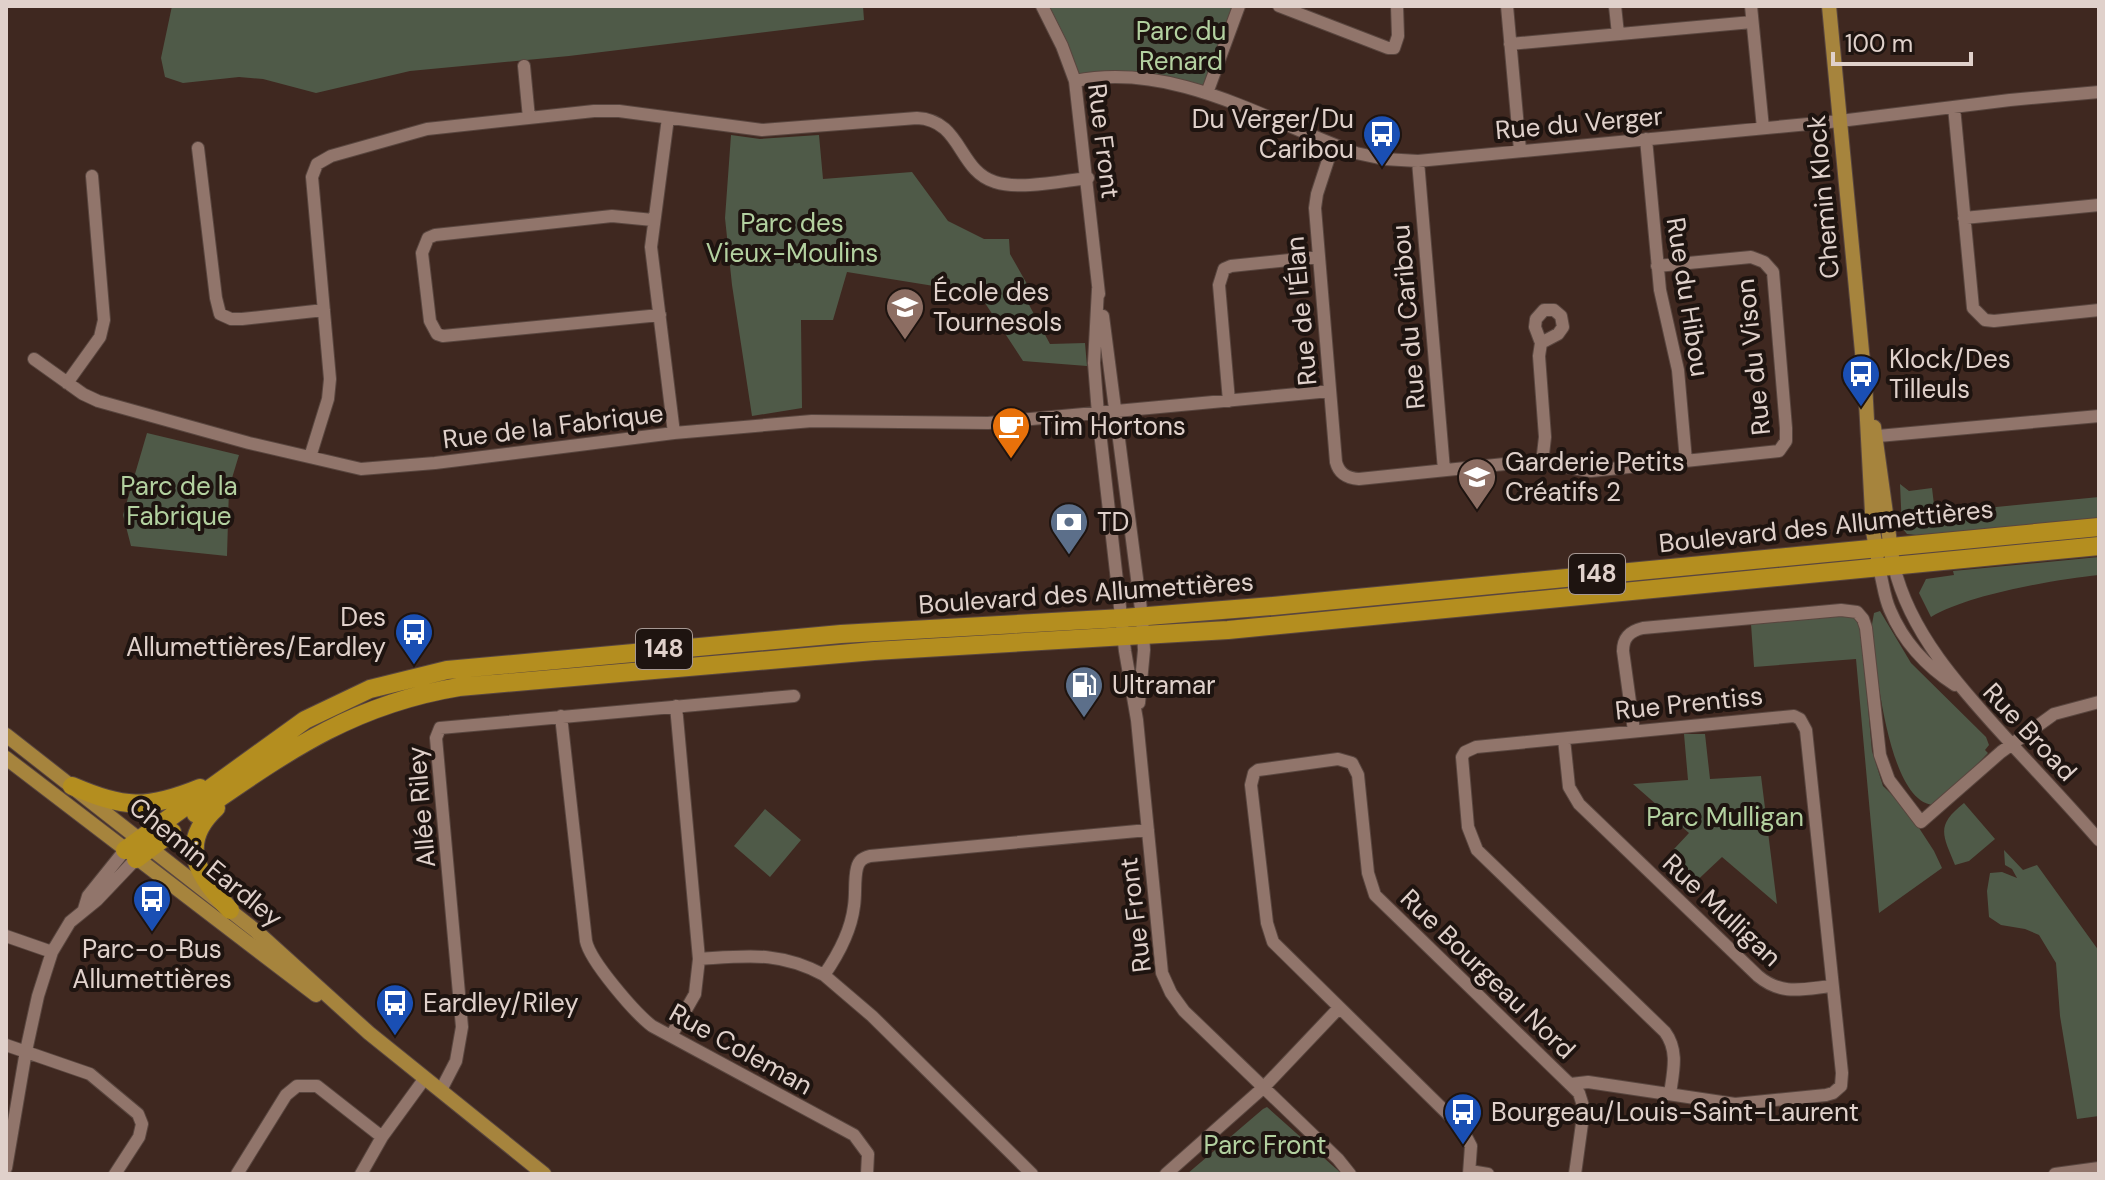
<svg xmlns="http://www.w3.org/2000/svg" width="2105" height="1180" viewBox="0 0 2105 1180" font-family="'DM Sans',sans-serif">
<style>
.green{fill:#4f5a48}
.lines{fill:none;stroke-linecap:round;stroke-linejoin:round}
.minor-casing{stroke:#59463f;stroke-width:14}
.major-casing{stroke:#59463f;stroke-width:16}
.highway-casing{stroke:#59463f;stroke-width:20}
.minor{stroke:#91756b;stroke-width:12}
.major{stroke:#a6843d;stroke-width:14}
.highway{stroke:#b48e1f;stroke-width:18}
.labels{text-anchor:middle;stroke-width:8;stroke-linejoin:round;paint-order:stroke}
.shield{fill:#1e1410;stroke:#a69893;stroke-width:2}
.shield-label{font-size:24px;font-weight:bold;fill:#e0d1cb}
.park-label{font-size:26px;fill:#b3d1a0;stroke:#1e1410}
.poi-label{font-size:26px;fill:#e0d1cb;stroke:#1e1410;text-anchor:start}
.street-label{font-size:26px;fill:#e0d1cb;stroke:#1e1410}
</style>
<rect width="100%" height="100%" fill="#3f2820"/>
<!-- green -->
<path class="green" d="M172,6H863L864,20L569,56L410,71L316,93L263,79L239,77L183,83L165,77L161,58Z
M1042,6H1239L1207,93L1160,82L1075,81Z
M731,135L760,139L819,135L823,179L912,172L948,221L984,239H1009L1010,254L1027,284V301L1050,344L1085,343L1087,366L1023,361L985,303L965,291L847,272L833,320H801L802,408L752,416L732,285L725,218Z
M147,433L239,455L229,488L227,556L131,546L123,515Z
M1900,484L1909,491L1932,488L1935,513L2099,497V519L1916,535L1907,534L1902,528Z
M2099,557V575C2053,580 1970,594 1931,617L1919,593L1926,579L1954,575L1953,571Z
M1880,611L1911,663L1986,737L1989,745L1985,750L1988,753L1938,805C1888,810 1877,667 1871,630L1874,613Z
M1844,614L1857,618L1861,630L1872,751L1883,786L1906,808L1934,851L1942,868L1879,913L1856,659L1754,667L1751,624Z
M1684,734H1705L1710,779L1761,776L1777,904L1722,857L1688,889L1660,864L1689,833L1633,784L1688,780Z
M1964,803L1995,839L1969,861L1955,865C1943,835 1935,826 1964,803Z
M765,809L801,840L770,877L734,846Z
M2004,850L2023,870L2037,865L2099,951V1116L2077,1119L2060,1016L2056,963L2039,935L2025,929L2001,925L1989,917L1987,891L1990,873L2002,872L2017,878L2012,869L2005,865Z
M1267,1107L1342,1174H1187L1263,1109Z"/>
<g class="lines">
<!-- minor casing -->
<g class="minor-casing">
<path id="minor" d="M1042,6L1062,46L1075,81L1099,294
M1279,6L1388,48H1394L1398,36L1397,6
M1507,6L1520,150
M1615,6L1618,34
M1751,6L1763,128
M1510,44L1752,22
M524,66L529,118
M1075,81C1174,61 1267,121 1356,153L1384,159L1418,161L1840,121L2010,100L2099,92
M1207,93L1239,6
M1954,107L1973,308L1985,320L1994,321L2099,310
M668,118L651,247L674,433
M1646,139L1660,290L1678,370L1686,461
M1333,145L1317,194L1315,208L1336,462C1339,474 1347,478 1359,479L1524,462L1542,463L1591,471L1779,451L1786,441V428L1773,272L1764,262L1751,257L1657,266
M198,148L216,298L220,314L231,319H242L324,310
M1418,161L1444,470
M1964,218L2099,205
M653,220L612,216L435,235L428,238L422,253L430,321L437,334L443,336L660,315
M1098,289L1094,363L1098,414L1125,651L1137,720L1162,973L1171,993L1184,1011L1338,1159L1350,1174
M1103,316L1142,617L1144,650L1139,703
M1541,343L1535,327L1536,319L1544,310H1554L1561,316L1563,327L1558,334L1541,343L1539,356L1545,437L1542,463
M34,359L83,394L98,401L249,443L361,469L435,463L674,433L812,421L988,423L1330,391
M67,383L100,337L104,320L92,176
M1229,401L1219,285L1224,269L1231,266L1318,257
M1867,437L2099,416
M310,457L328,399L330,379L312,177L317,164L331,156L427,129L594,111H619L762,130L917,118C962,120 958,171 995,182C1020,190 1061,181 1088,178
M1894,566C1911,638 1968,696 2016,749C2044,779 2072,809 2099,840
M1879,568C1883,582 1884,597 1890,610C1903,641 1927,667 1955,685
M561,716L586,941C590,961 635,1013 652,1026L854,1135L868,1154L867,1174
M1634,731L1623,651C1623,637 1630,631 1643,628L1841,610L1857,612L1863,619L1866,628L1880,755L1889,780L1921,822L2001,752L2054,714L2099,702
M1564,739L1569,787L1579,804L1758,976C1782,996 1803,989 1832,986
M84,909L88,896L125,850
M6,936L52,952
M699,959C748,956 779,951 824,975
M671,1036L695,994L699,959L676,706
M6,1045L90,1074L138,1114L142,1124L139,1137L115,1174
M1571,1084L1588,1082L1735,1104L1826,1095L1833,1093L1841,1086L1842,1073L1806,730L1800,719L1794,716L1476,747L1465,752L1462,757L1468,827L1477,850L1665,1032C1679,1051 1673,1072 1670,1094
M441,1090L456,1061L462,1027L436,738L440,728L794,696
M6,1168L26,1051L38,996L52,952L70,922L97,900L136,859
M1470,1171L1488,1174
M237,1174L286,1095L297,1086H317L382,1137
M361,1174L382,1137L425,1078
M1032,1174L872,1016L824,975C838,955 851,931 854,906C856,893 854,880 857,868C859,860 863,858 870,856L1148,830
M1166,1174L1264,1087L1338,1009
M1469,1174L1471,1146L1461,1127L1273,942L1267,923L1251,785L1254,773L1258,770L1338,759L1352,763L1358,775L1368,873L1375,895L1579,1093L1584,1109L1575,1174
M2055,1174L2099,1168"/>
</g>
<!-- major casing -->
<g class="major-casing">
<path id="major" d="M1829,6L1865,383L1873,531L1877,555
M1874,427L1892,557
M6,735L256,931L369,1033L544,1174
M6,758L316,995"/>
</g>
<!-- highway casing -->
<g class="highway-casing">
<path id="highway" d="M72,786C124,808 146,810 200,788
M216,808C176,845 199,876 230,910
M196,814C285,753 350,705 459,687L874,651L1228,630L2099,546
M125,850L305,720L370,689L447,670L841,634L1123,618L1273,606L2099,527
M136,859L172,832"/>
</g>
<!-- minor -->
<use href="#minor" class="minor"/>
<!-- major -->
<use href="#major" class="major"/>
<!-- highway -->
<use href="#highway" class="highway"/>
</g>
<!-- icons -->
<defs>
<g id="bus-pin" transform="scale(2)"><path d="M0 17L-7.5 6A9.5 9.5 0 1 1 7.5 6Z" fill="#1a4fb4" stroke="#1e1410"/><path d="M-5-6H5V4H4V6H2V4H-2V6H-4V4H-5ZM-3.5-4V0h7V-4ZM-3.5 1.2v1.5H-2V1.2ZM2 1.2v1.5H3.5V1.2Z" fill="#fff"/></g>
<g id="school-pin" transform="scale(2)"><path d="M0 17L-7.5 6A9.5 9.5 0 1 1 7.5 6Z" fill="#8d6e63" stroke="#1e1410"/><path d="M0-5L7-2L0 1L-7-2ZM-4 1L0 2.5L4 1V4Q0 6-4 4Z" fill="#fff"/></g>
<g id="cafe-pin" transform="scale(2)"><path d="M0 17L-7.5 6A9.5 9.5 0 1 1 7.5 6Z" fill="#e8710a" stroke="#1e1410"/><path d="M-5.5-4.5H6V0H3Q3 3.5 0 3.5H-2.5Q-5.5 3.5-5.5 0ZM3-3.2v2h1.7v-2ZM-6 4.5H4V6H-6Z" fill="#fff"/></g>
<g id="bank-pin" transform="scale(2)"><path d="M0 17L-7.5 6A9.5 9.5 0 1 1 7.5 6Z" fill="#5c6f8a" stroke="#1e1410"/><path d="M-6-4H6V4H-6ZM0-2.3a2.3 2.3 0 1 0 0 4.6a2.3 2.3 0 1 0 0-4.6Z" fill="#fff"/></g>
<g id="fuel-pin" transform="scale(2)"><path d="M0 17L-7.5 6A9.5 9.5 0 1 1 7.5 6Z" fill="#5c6f8a" stroke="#1e1410"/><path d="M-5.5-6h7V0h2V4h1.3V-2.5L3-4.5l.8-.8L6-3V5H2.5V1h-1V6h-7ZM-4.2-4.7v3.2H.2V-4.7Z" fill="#fff"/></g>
</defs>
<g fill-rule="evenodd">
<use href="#bus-pin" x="1382" y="134"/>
<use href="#school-pin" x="905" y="307"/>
<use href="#bus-pin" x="1861" y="374"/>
<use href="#cafe-pin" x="1011" y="426"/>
<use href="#school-pin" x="1477" y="477"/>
<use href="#bank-pin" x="1069" y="522"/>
<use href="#bus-pin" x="414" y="632"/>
<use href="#fuel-pin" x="1084" y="685"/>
<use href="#bus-pin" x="152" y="899"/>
<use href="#bus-pin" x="395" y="1003"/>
<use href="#bus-pin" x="1463" y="1112"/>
</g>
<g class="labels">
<!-- shield labels -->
<g class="shield">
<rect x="1569" y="554" width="56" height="40" rx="6"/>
<rect x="636" y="629" width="56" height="40" rx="6"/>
</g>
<g class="shield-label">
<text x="1597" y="582">148</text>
<text x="664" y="657">148</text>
</g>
<!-- park labels -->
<g class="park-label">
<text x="1181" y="40">Parc du<tspan x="1181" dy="30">Renard</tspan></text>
<text x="792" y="232">Parc des<tspan x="792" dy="30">Vieux-Moulins</tspan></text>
<text x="179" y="495">Parc de la<tspan x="179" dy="30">Fabrique</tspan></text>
<text x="1725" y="826">Parc Mulligan</text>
<text x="1265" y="1154">Parc Front</text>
</g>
<!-- poi labels -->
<g class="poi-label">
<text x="1354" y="128" text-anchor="end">Du Verger/Du<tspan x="1354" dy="30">Caribou</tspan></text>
<text x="933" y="301">École des<tspan x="933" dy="30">Tournesols</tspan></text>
<text x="1889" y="368">Klock/Des<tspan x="1889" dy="30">Tilleuls</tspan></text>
<text x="1039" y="435">Tim Hortons</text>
<text x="1505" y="471">Garderie Petits<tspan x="1505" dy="30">Créatifs 2</tspan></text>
<text x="1097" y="531">TD</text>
<text x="386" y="626" text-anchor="end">Des<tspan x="386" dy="30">Allumettières/Eardley</tspan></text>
<text x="1112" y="694">Ultramar</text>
<text x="152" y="958" text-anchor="middle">Parc-o-Bus<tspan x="152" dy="30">Allumettières</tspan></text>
<text x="423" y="1012">Eardley/Riley</text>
<text x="1491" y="1121">Bourgeau/Louis-Saint-Laurent</text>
</g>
<!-- street labels -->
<g class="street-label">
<text transform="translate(1579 123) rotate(-5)" y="9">Rue du Verger</text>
<text transform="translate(1104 141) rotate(83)" y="9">Rue Front</text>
<text transform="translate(1823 197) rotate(-95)" y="9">Chemin Klock</text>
<text transform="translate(1688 297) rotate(81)" y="9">Rue du Hibou</text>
<text transform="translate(1301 311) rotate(-95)" y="9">Rue de l'Élan</text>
<text transform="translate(1408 317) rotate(-95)" y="9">Rue du Caribou</text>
<text transform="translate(1753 357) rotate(-96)" y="9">Rue du Vison</text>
<text transform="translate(553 426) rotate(-7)" y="9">Rue de la Fabrique</text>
<text transform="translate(1826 526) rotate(-6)" y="9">Boulevard des Allumettières</text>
<text transform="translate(1086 593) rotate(-4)" y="9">Boulevard des Allumettières</text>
<text transform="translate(1689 703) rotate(-6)" y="9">Rue Prentiss</text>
<text transform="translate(2030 732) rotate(47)" y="9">Rue Broad</text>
<text transform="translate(421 807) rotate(-95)" y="9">Allée Riley</text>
<text transform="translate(206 862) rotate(39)" y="9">Chemin Eardley</text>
<text transform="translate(1722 910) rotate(43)" y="9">Rue Mulligan</text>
<text transform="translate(1135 915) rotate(-97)" y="9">Rue Front</text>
<text transform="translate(1488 974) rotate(44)" y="9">Rue Bourgeau Nord</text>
<text transform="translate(741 1049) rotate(29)" y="9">Rue Coleman</text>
</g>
</g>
<!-- border -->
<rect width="2105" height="1180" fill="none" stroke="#e0d1cb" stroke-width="16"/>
<!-- scale -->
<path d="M1833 52v12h138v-12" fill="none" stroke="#e0d1cb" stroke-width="4"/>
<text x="1845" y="52" font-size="24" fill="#e0d1cb" stroke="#1e1410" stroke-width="6" paint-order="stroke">100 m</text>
</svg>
